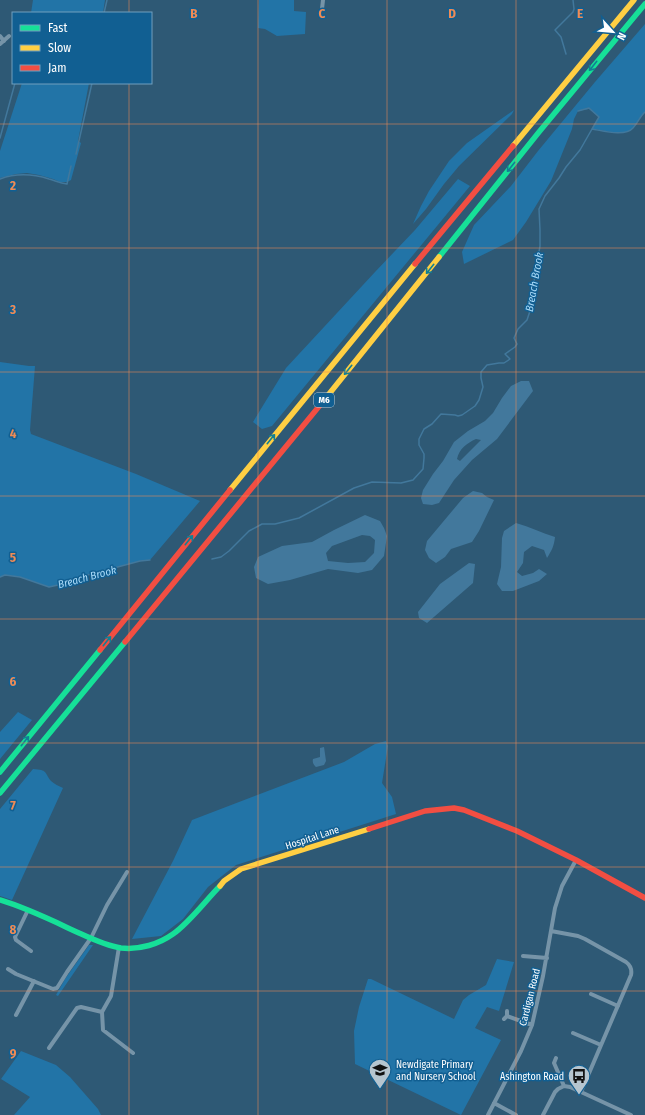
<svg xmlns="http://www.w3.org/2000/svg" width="645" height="1115" viewBox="0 0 645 1115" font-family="'Fira Sans Condensed',sans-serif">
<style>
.green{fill:#2274a7}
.water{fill:#42789c;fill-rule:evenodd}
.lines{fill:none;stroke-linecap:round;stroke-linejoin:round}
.stream{stroke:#42789c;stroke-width:1.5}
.street{stroke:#7694a8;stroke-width:4}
.fast{stroke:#16e098;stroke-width:5.5}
.slow{stroke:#ffcf43;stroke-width:5.5}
.jam{stroke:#f24e42;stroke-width:5.5}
.oneway{stroke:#127f94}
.grid{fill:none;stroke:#ef8b55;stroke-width:1;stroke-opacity:0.55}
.labels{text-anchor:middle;stroke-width:3;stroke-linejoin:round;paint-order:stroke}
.shield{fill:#115f92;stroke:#b8cfde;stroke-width:1}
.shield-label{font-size:9px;font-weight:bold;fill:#fff}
.street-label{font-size:10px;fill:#fff;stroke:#115f92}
.poi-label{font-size:10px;fill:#fff;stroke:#115f92;text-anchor:start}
.water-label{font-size:11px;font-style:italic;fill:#aadbf9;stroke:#115f92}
.grid-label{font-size:13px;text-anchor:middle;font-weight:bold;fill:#ef8b55;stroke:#115f92;stroke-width:3;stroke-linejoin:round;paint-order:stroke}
</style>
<rect width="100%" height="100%" fill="#2e5975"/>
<!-- green -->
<path class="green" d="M33,0H105L103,13H31Z
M259,0H294V11L306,12L305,34L277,36L265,29L258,28Z
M645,24V112C639,117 637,125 631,130C623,136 602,130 592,129L599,117L589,109L578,111L574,119L572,129L551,181L526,222L513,240L464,264L462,252L474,225L511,186L538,151L595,82Z
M22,83H89L78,141L81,143L71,180L67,182H60L53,179L39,175L27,173L16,174L0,178V151Z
M514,110L512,114L459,166L444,184L426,209L413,224L421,206L429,191L449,161L467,143Z
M458,179L470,186L272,426L262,429L253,422L286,368L375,272L415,230Z
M0,362L29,366H35L30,430L31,434L136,474L200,501L150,560L140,561L69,580L58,585L49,587L20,577L5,575L0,577Z
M18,712L32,720L0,759V732Z
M386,741L388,746L382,783L392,797L396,814L236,865L208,887L183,919L161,936L132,939L173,861L192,820L344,762L375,744Z
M33,769C48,770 44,772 51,781C54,784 59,786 63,788L12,900L0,896V809Z
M89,945H93L58,996L56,995L65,979Z
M497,959L514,962L499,1011L487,1007L475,1028L501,1040L461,1115L355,1064L354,1031L359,1007L368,979H371L454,1019L463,1000L469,995L486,985Z
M21,1051L56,1065L70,1077L98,1109L101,1115H14L30,1097L1,1079Z"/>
<!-- water -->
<path class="water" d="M521,381H529L533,391L497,439L472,460L454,480L439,503L432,505L423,504L421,498L423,490L433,474L443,461L454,442L468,431L485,421L493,413L502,398L511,386ZM476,439L481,440L460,461L457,459C459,449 467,443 476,439Z
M473,491L482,493L487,497L494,500L479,531L472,542L451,549L445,557L436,563L429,558L425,550L427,541L463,498Z
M365,515L380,521L384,528L387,536L384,556L372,570L358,573L328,569L290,580L268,584L256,578L254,567L258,557L282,546L312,542L334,530ZM362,535L370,536L375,540L374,553L365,562L348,563L328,561L326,553L332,546Z
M516,523C530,527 542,533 555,537C554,546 552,550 547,558L544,550L532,546L524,552L523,563L517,572L522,576L533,573L539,569L547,574L539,581L513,591H502L497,584L501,567L502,538L504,531Z
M469,563L475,564L473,583L427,623L419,618L418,612L440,584Z
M324,747L326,761L324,765L316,767C314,765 312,763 313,759L320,757V748Z"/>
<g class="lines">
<!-- stream -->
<path class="stream" d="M104,13L107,0
M566,54L561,37L555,30L573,12L574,9L573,0
M578,111L589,108L599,117L592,129
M0,138L15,83
M76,154L92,83
M0,179C16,173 33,174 49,179C56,181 60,183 67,184L71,166
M212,559L221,557L229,551L249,531L262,524H275L299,518L354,488L372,482L401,483L413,480L423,469L424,458V454L419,445V439L424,429L432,424L441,414L455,415L458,416L462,415L475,406L479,400L483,387L481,378V372L487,365L499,363H504L510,359L505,354L515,347L517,344L514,338L518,329L527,320L531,308L530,296L533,287L540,246V230L539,209L545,196L559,178L566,167L580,150L592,129C604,131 625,137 633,128C638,123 640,116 645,112
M0,577L5,575L20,577L49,587L58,585L69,580L140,561L150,560"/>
<!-- street -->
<path class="street" d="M322,9L323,0
M0,36L4,41
M0,44L9,36
M28,910L15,937L16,940L31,951
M551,931L578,936L585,939L626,962C630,965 632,970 631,975L581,1092
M119,947L111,996L102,1012L103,1030L133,1053
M523,956L547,958
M8,969L16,974L53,989L57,988L67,972L91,938L107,905L127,872
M591,994L618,1006
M16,1015L34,981
M507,1016L532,1025
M504,1019L507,1016V1011
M573,1033L601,1045
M49,1048L77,1008L81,1007L102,1012
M556,1058L554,1063L564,1086
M494,1103L516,1115
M488,1115L521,1051L532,1025L543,976L555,908L562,886L576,860
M543,1115L555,1092L558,1089L564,1086L570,1087L581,1092L631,1115"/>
<!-- fast -->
<path class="fast" d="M439,257L539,132L645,4
M0,772L100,650
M0,793L125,642
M0,900C27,908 53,921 79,933C92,939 107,946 121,948C140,950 159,944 173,934C189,923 206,900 220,886"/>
<!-- slow -->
<path class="slow" d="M513,146L634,0
M321,404L439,257
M230,490L415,264
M220,886L224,881L241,869L369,829"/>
<!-- jam -->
<path class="jam" d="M415,264L513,146
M125,642L321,404
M100,650L230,490
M369,829L425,811L454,808L464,810L517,831L576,860L645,898"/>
</g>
<!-- one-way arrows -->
<defs><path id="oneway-shaft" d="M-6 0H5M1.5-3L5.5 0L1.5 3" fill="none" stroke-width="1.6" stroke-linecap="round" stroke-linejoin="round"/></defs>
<g class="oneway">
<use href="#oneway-shaft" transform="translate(593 66) rotate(129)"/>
<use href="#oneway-shaft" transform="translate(511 167) rotate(129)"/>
<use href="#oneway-shaft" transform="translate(430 269) rotate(129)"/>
<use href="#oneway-shaft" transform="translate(348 370) rotate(129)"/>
<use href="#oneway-shaft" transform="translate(271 439) rotate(-51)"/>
<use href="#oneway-shaft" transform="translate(189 540) rotate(-51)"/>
<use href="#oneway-shaft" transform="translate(107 641) rotate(-51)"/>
<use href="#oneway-shaft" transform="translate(25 741) rotate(-51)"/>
</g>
<!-- grid -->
<path class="grid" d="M129,0V13M258,0V1115M387,0V1115M516,0V1115M129,83V1115M0,124H645M0,248H645M0,372H645M0,496H645M0,619H645M0,743H645M0,867H645M0,991H645"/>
<!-- icons -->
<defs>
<g id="school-pin" transform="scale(1.15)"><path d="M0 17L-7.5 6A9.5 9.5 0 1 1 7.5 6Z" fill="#b6c5cf" stroke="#115f92"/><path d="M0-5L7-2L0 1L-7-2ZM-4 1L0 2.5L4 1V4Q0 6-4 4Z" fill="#111"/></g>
<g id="bus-pin" transform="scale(1.15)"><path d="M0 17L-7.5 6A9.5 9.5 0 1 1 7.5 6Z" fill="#b6c5cf" stroke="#115f92"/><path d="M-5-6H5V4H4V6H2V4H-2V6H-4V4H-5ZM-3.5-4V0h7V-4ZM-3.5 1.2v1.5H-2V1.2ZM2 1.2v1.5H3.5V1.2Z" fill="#111"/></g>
</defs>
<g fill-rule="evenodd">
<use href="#school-pin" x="380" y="1070"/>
<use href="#bus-pin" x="579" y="1076"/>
</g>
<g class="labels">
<!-- shield labels -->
<rect class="shield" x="314" y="393" width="20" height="14" rx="3"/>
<g class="shield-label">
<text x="324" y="403">M6</text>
</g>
<!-- street labels -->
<g class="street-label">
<text transform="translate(312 837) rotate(-18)" y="4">Hospital Lane</text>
<text transform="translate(529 997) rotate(-76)" y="4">Cardigan Road</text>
</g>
<!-- poi labels -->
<g class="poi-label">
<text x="396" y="1068">Newdigate Primary<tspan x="396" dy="12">and Nursery School</tspan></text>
<text x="564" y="1080" text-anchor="end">Ashington Road</text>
</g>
<!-- water labels -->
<g class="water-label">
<text transform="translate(534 282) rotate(-80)" y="4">Breach Brook</text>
<text transform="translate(87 577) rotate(-15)" y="4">Breach Brook</text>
</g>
</g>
<g class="grid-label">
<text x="194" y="18">B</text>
<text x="322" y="18">C</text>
<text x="452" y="18">D</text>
<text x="580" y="18">E</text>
<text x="13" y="190">2</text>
<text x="13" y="314">3</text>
<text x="13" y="438">4</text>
<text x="13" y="562">5</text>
<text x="13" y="686">6</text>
<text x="13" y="810">7</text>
<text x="13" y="934">8</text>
<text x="13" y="1058">9</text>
</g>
<!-- legend -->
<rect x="12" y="12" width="140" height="72" fill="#115f92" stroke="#709fbe"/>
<rect x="20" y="25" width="20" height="6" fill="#16e098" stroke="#709fbe"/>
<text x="48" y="32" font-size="12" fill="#ffffff">Fast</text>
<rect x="20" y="45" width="20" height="6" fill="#ffcf43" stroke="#709fbe"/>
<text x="48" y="52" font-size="12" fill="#ffffff">Slow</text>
<rect x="20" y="65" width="20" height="6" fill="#f24e42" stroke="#709fbe"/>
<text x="48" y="72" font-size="12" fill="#ffffff">Jam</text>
<!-- north arrow -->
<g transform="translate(613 32) rotate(117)" stroke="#115f92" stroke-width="3" paint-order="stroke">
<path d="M0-3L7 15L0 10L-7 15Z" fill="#ffffff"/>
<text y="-6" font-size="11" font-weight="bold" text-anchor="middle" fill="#ffffff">N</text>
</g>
</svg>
